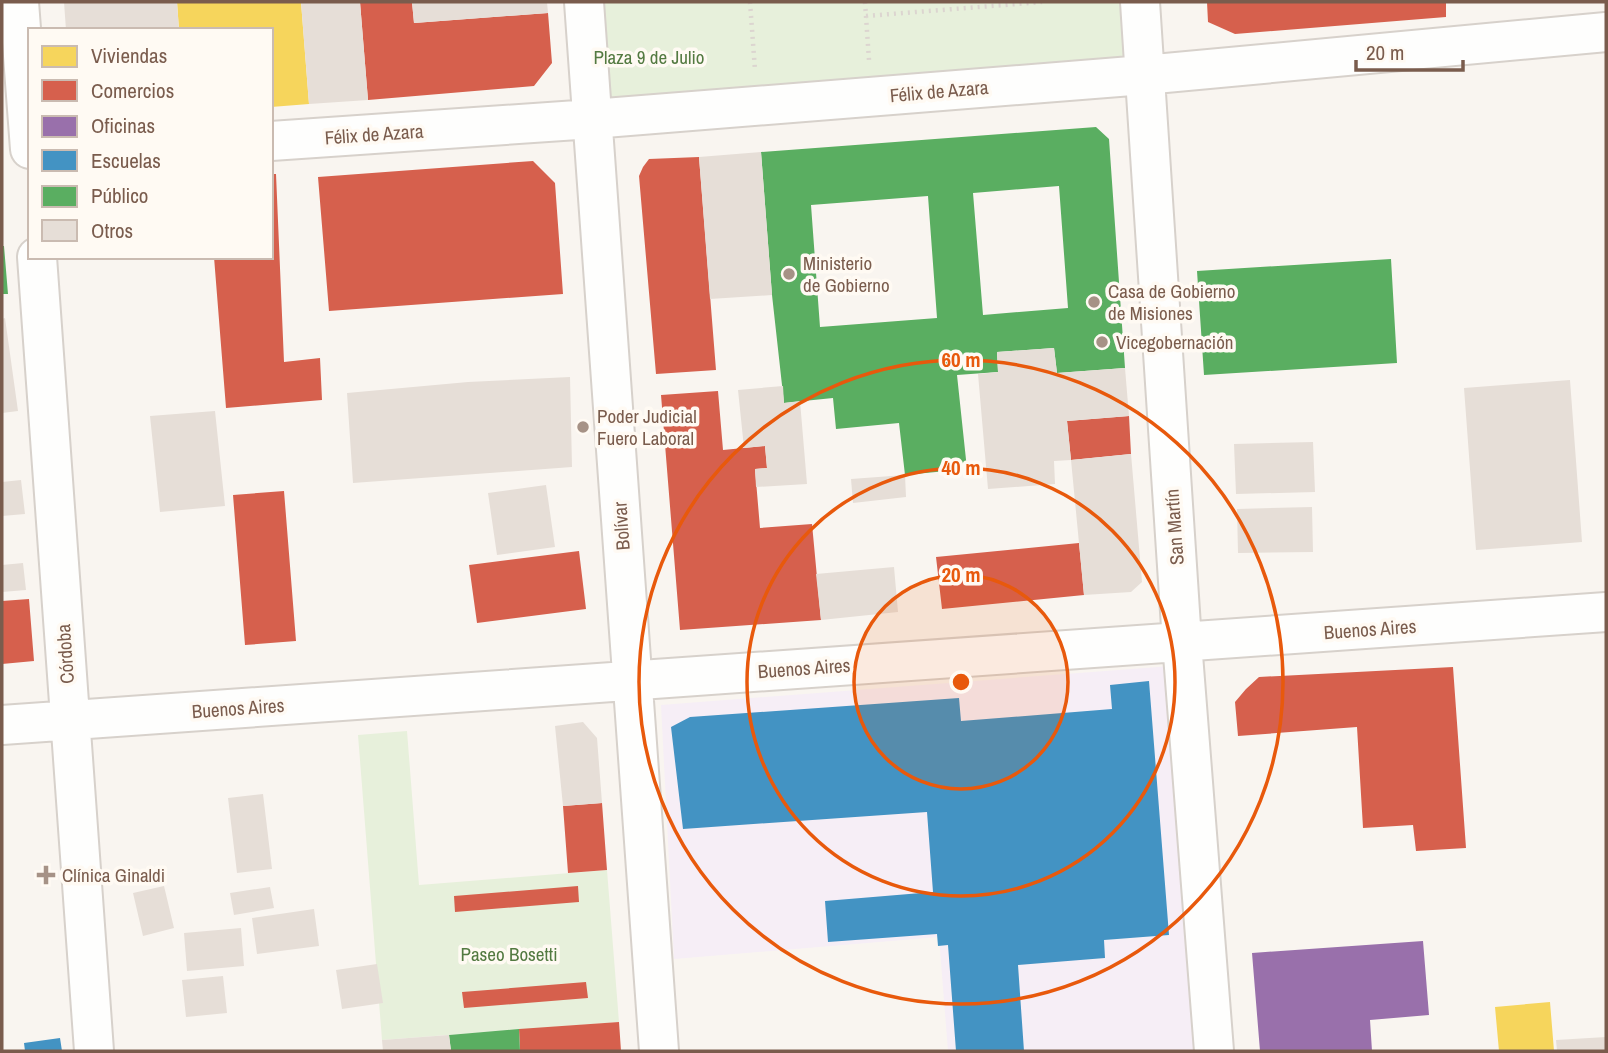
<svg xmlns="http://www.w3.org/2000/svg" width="1608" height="1053" viewBox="0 0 1608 1053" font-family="'Archivo Narrow',sans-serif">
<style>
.education{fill:#f6eef6}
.green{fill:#e7f0db}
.homes{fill:#f6d55c}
.shops{fill:#d6604d}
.offices{fill:#9970ab}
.schools{fill:#4393c3}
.public{fill:#5aae61;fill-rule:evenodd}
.building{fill:#e6ded7}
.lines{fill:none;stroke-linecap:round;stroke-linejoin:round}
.street-casing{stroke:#d7d1cb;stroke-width:42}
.path{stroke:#dcd5d0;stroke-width:4.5;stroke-dasharray:2 5;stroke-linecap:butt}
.street{stroke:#fefefd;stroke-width:38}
.ring{fill:none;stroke:#e8590c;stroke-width:3.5}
.poi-dot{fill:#a69286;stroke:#fffaf3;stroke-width:2.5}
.labels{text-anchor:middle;stroke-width:7;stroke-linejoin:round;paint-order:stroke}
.park-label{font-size:19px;fill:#537a41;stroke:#fffaf3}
.street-label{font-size:19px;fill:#7a5c4d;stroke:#fffaf3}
.poi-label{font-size:19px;fill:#7a5c4d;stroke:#fffaf3;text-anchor:start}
.centre{fill:#e8590c;stroke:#fffaf3;stroke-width:3.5}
.ring-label{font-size:21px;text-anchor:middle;font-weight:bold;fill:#e8590c;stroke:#fffaf3;stroke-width:7;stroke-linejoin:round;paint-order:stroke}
</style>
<rect width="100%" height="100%" fill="#f9f5f0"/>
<!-- education -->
<path class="education" d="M1171,666L1199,1051H948L939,937L674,959L661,705Z"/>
<!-- green -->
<path class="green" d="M586,2H1135L1140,74L594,116Z
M407,731L419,885L607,870L619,1022L382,1040L358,735Z"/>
<!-- homes -->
<path class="homes" d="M177,2H301L309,104L271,107V30H179Z
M1550,1002L1554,1051H1499L1495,1007Z"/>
<!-- shops -->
<path class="shops" d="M360,2H412L414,23L548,13L552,63L534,86L368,100Z
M1207,2H1446V17L1235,34L1208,22Z
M699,157L716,370L656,374L639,176L643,167L649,159Z
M533,161L555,183L563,294L329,311L318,177Z
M271,174H276L284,362L320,358L322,400L226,408L214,257H271Z
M718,391L723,450L765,446L767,468L755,469L760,528L812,524L821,620L680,630L661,395Z
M1129,416L1131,454L1071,460L1067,421Z
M284,491L296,641L245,645L233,495Z
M1079,543L1084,595L942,609L936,557Z
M579,551L586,609L477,623L469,565Z
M29,599L34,661L2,664V601Z
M1453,667L1466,848L1416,851L1413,825L1363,828L1357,727L1238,736L1235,702L1246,689L1259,677Z
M602,803L607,870L568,873L563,806Z
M578,886L579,902L455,912L454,896Z
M586,982L588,998L464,1008L462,992Z
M619,1022L621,1051H520L519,1029Z"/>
<!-- offices -->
<path class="offices" d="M1423,941L1429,1015L1370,1020L1372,1051H1260L1252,953Z"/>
<!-- schools -->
<path class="schools" d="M1149,681L1169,935L1104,940L1105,958L1018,965L1024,1051H956L948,945L938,946L937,934L828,942L825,901L933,892L927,812L683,829L671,727L690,717L959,698L961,721L1112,709L1110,685Z
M60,1038L62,1051H25L24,1043Z"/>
<!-- public -->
<path class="public" d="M1096,127L1109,139L1125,368L1057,373L1054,348L997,352L998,372L957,375L967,469L905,475L899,423L836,429L833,398L784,403L772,295L761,152ZM1059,186L1068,308L983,315L973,193ZM928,196L937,318L820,327L811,205Z
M2,246H4L8,294H2Z
M1391,259L1397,363L1204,375L1197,271Z
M519,1029L520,1051H451L449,1035Z"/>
<!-- building -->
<path class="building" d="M64,2H177L179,30H66Z
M301,2H360L368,100L309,104Z
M412,2H547L548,13L414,23Z
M761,152L772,295L710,299L699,157Z
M5,318L18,411L2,413V319Z
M1054,348L1057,373L1125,368L1129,416L1067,421L1071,460L1054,461L1055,484L988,489L978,374L998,372L997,352Z
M570,377L572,467L353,483L347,393L468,382Z
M1570,380L1582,542L1476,550L1464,388Z
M783,386L784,403L800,401L807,484L756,487L755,469L767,468L765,446L744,448L738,390Z
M215,411L225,506L160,512L150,416Z
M1313,442L1315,492L1236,494L1234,444Z
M1131,454L1142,582L1131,592L1084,595L1071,460Z
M905,475L906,497L853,503L851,479Z
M21,480L25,514L2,516V482Z
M546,485L555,547L497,555L488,493Z
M1312,507L1313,552L1238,553L1237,509Z
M23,563L26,590L2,592V565Z
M894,567L898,612L821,620L816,574Z
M583,722L597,738L602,803L563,806L555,726Z
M263,794L272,869L237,873L228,798Z
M164,886L174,928L143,936L133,893Z
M270,887L274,908L234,915L230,893Z
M314,909L319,946L257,954L252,918Z
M241,928L244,966L187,971L184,933Z
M377,964L383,1003L342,1009L336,970Z
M223,976L227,1013L186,1017L182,980Z
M449,1035L451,1051H383L382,1040Z
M1606,1037V1051H1557L1556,1040Z"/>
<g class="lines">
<!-- street casing -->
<g class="street-casing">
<path id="street" d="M19,2L30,149
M584,2L659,1051
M1140,2L1182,642L1214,1051
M271,141L592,119L1144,75L1606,32
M37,257L94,1051
M2,725L1606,612"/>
</g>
<!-- path -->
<path class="path" d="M750,2L755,70
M865,2L869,60
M866,16L1042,2"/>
<!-- street -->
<use href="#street" class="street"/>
</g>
<!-- distance rings -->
<circle cx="961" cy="682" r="107" fill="#e8590c" fill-opacity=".12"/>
<g class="ring">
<circle cx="961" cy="682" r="107"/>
<circle cx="961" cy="682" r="214"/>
<circle cx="961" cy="682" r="322"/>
</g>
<!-- markers -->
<g class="poi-dot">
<circle cx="789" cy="274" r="7"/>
<circle cx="1094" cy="302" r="7"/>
<circle cx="1102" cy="342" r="7"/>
<circle cx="583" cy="427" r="7"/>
<path d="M42.5 864.5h7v7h7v7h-7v7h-7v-7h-7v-7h7z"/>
</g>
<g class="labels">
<!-- park labels -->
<g class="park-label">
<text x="649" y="64">Plaza 9 de Julio</text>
<text x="509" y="961">Paseo Bosetti</text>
</g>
<!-- street labels -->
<g class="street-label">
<text transform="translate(939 91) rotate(-5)" y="7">Félix de Azara</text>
<text transform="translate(374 134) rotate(-4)" y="7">Félix de Azara</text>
<text transform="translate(621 526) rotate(-94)" y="7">Bolívar</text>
<text transform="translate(1174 527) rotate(-94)" y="7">San Martín</text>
<text transform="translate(1370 629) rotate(-4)" y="7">Buenos Aires</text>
<text transform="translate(65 654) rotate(-94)" y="7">Córdoba</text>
<text transform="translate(804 668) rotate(-4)" y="7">Buenos Aires</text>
<text transform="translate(238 708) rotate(-4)" y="7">Buenos Aires</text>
</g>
<!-- poi labels -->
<g class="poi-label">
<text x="803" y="270">Ministerio<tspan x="803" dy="22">de Gobierno</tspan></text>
<text x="1108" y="298">Casa de Gobierno<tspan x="1108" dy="22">de Misiones</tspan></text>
<text x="1116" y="349">Vicegobernación</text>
<text x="597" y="423">Poder Judicial<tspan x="597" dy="22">Fuero Laboral</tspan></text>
<text x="62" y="882">Clínica Ginaldi</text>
</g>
</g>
<circle cx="961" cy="682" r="10" class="centre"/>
<g class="ring-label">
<text x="961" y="367">60 m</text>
<text x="961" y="475">40 m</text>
<text x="961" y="582">20 m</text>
</g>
<!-- border -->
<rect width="1608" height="1053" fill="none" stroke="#7a5c4d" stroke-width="7"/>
<!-- legend -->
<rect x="28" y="28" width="245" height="231" fill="#fffaf3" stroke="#cabbb1" stroke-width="2"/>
<rect x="42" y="46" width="35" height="21" fill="#f6d55c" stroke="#cabbb1" stroke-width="2"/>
<text x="91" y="63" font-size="21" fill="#7a5c4d">Viviendas</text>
<rect x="42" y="80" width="35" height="21" fill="#d6604d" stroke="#cabbb1" stroke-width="2"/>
<text x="91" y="98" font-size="21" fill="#7a5c4d">Comercios</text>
<rect x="42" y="116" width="35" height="21" fill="#9970ab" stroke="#cabbb1" stroke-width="2"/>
<text x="91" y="133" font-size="21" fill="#7a5c4d">Oficinas</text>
<rect x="42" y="150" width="35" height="21" fill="#4393c3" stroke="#cabbb1" stroke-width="2"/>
<text x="91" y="168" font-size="21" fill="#7a5c4d">Escuelas</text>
<rect x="42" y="186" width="35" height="21" fill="#5aae61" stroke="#cabbb1" stroke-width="2"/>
<text x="91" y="203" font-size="21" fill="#7a5c4d">Público</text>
<rect x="42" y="220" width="35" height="21" fill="#e6ded7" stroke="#cabbb1" stroke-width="2"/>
<text x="91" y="238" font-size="21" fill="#7a5c4d">Otros</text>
<!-- scale -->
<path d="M1356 60v10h107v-10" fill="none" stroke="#7a5c4d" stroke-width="3.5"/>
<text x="1366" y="60" font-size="21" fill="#7a5c4d" stroke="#fffaf3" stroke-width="5" paint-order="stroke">20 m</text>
</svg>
